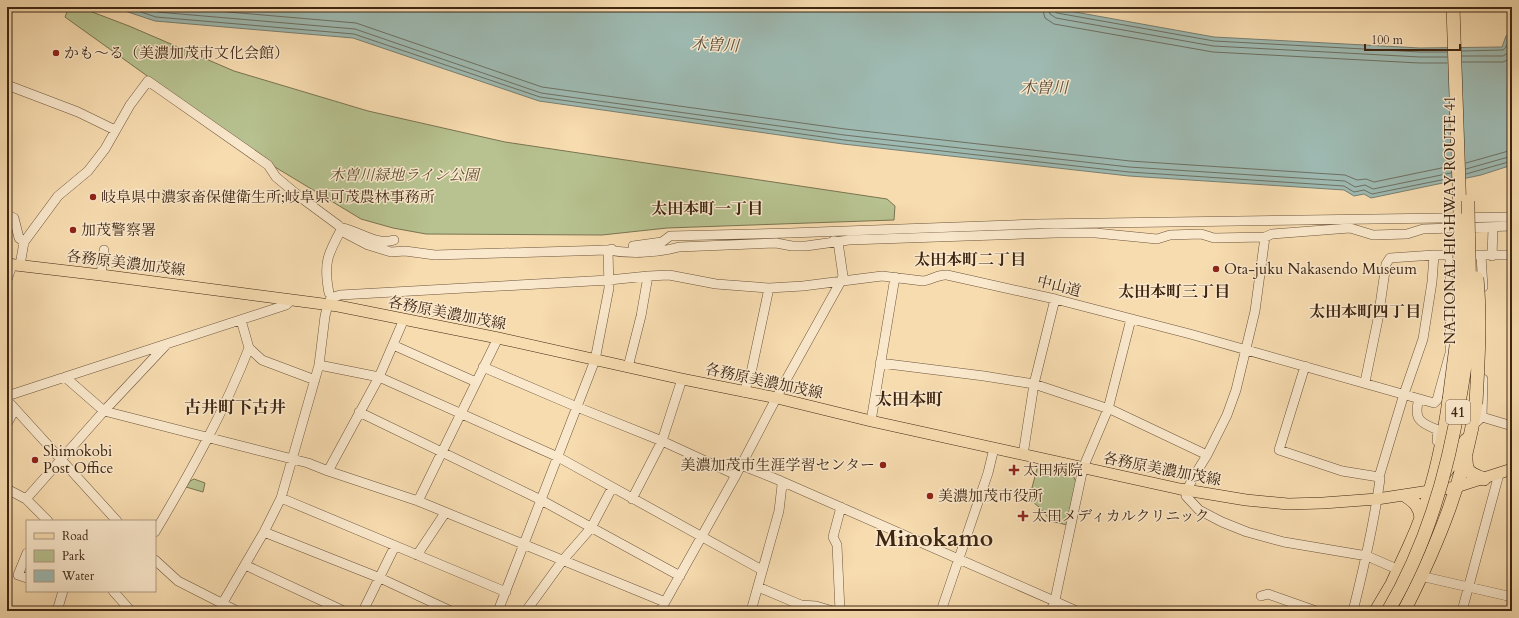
<svg xmlns="http://www.w3.org/2000/svg" width="1519" height="618" viewBox="0 0 1519 618" font-family="Cardo,'Noto Serif JP',serif">
<style>
.green{fill:#b7c290;stroke:#7b7451}
.water{fill:#9ebab2;stroke:#787f72}
.lines{fill:none;stroke-linecap:round;stroke-linejoin:round}
.shore{stroke:#6e7062;stroke-width:1}
.minor-casing{stroke:#6d543a;stroke-width:10}
.major-casing{stroke:#3f2612;stroke-width:12}
.highway-casing{stroke:#3f2612;stroke-width:14}
.minor{stroke:#fae8cc;stroke-width:9}
.major{stroke:#f7dcb0;stroke-width:11}
.highway{stroke:#f7dcb0;stroke-width:13}
.highway-bridge-casing{stroke:#3f2612;stroke-width:14;stroke-linecap:butt}
.highway-bridge{stroke:#f7dcb0;stroke-width:13}
.poi-dot{fill:#8f2418;stroke:#fae8cc;stroke-width:1.5}
.labels{text-anchor:middle;stroke-width:3;stroke-linejoin:round;paint-order:stroke}
.shield{fill:#fae8cc;stroke:#77604a;stroke-width:1}
.shield-label{font-size:14px;font-weight:bold;fill:#3f2612}
.poi-label{font-size:15px;fill:#3f2612;stroke:#fae8cc;text-anchor:start}
.park-label{font-size:15px;font-style:italic;fill:#5d4d32;stroke:#fae8cc}
.street-label{font-size:15px;fill:#3f2612;stroke:#fae8cc}
.water-label{font-size:16px;font-style:italic;fill:#574b3a;stroke:#fae8cc}
.neighbourhood-label{font-size:16px;font-weight:bold;fill:#3f2612;stroke:#fae8cc}
.quarter-label{font-size:17px;font-weight:bold;fill:#3f2612;stroke:#fae8cc}
.town-label{font-size:23px;font-weight:bold;fill:#3f2612;stroke:#fae8cc}
</style>
<rect width="100%" height="100%" fill="#f7dcb0"/>
<filter id="stains"><feTurbulence type="fractalNoise" baseFrequency=".005" numOctaves="4"/><feColorMatrix values="0 0 0 0 .2 0 0 0 0 .09 0 0 0 0 .02 0 0 0 .5 -.17"/></filter>
<radialGradient id="worn" r=".72"><stop offset=".6" stop-color="#630" stop-opacity="0"/><stop offset="1" stop-color="#630" stop-opacity=".3"/></radialGradient>
<!-- green -->
<path class="green" d="M69,7H79L129,26L234,71L368,111L505,142L887,199L895,206L894,220L667,228L602,235L426,234L393,228L361,219L270,164L65,17Z
M1038,465L1072,473L1076,482L1067,525L1051,521L1039,507L1029,499Z
M194,479L205,483L203,492L186,487L190,481Z"/>
<!-- water -->
<path class="water" d="M113,7H1047L1214,37L1420,48L1502,47L1506,36L1512,32V165L1481,175L1371,198L1364,194L1354,196L1344,190L1129,176L843,144L539,101L353,38L155,21Z"/>
<g class="lines">
<!-- shore -->
<path class="shore" d="M126,7L156,17L354,34L540,97L844,140L1129,172L1344,186L1354,192L1364,190L1372,194L1451,178
M142,7L157,12L355,29L541,93L844,135L1129,167L1345,181L1355,187L1365,185L1373,189L1451,173
M170,7L356,23L542,87L845,129L1130,161L1345,175L1357,180L1366,179L1374,182L1451,166
M1042,7L1045,18L1054,24L1213,52L1419,63H1447
M1048,7L1050,14L1056,18L1213,46L1420,57H1447
M1053,7L1054,11L1057,13L1214,41L1420,52H1447
M1462,51L1503,50C1508,47 1507,40 1512,37
M1462,56H1503L1508,53L1512,46
M1462,62H1503L1512,58
M1466,163L1512,150
M1466,169L1512,156
M1466,174L1512,161"/>
<!-- minor casing -->
<g class="minor-casing">
<path id="minor" d="M7,85L78,112L115,130
M7,215L14,218L19,238L24,242
M1265,237L1255,311L1236,390L1227,415L1207,455L1193,478L1187,490L1186,496L1199,510L1222,522L1247,532L1284,542L1367,556L1404,572
M633,246L662,242L670,236L790,233L1037,224L1512,217
M1481,256L1483,287
M1492,256L1493,228
M20,265L24,242L58,196L88,171L105,149L130,105L148,81L268,165L276,177L300,197L338,225L345,233L368,245L391,252L405,251L435,255L608,250C629,254 658,253 679,247L776,243L792,246H806L849,240L1056,233H1096L1157,239L1170,235L1201,234L1214,238L1265,237L1272,234L1350,228L1373,235L1407,234L1423,229L1512,226
M101,275L104,250
M7,280L12,265
M329,293C323,262 328,254 342,228C359,231 377,246 394,240
M241,320L249,348L262,360L315,380
M393,345L476,382
M880,363L984,376L1034,384L1112,410L1207,455
M319,365L379,377L558,457L762,570
M1305,366L1279,450L1342,471L1379,477
M483,367L577,407L662,441L736,475
M628,367L641,316L648,276
M65,377L104,411L308,463L328,471L418,501L665,602
M1365,382L1378,319L1386,264L1390,258L1434,255H1512
M744,392L751,373L769,288
M7,396L286,305L291,300
M1419,399C1413,419 1420,423 1438,430L1437,441
M7,400L117,521
M359,412L541,500L680,576
M1482,417L1512,426
M871,421L895,277
M7,424L15,409
M1472,426L1482,417L1483,379
M1023,455L1034,384L1055,299
M741,465L781,481L1077,611
M328,471L379,377L404,319
M7,489L26,499L48,521
M281,498L506,592
M26,499L104,411L165,346
M632,499L662,441L682,379
M418,501L498,338
M155,532C190,473 224,412 249,348
M264,532L380,578L451,611
M27,553L18,575L27,578
M417,555L445,513
M155,560L178,581L237,611
M245,565L344,611
M1416,575L1512,597
M758,587L801,605L816,606L833,611
M113,591L131,611
M1261,596L1268,594L1316,611
M57,611L63,591
M218,611L264,532L281,498L319,365L325,316L328,304L331,298L340,295L609,280L648,276L669,275L716,284L769,288L803,286L882,276L923,281C932,280 938,274 947,275L1055,299L1190,334L1434,403L1437,400L1450,353V256
M363,611L395,546
M498,611L595,360L609,288L608,250L612,249
M526,611L563,560L591,528L612,488
M660,611L736,475L781,389L841,281L843,276L838,242L833,241
M751,611L779,511L782,485L781,481
M840,611L837,545L833,537L841,507
M941,611L988,473L994,448
M1051,611L1055,600L1083,468L1108,409L1131,319
M1353,611C1364,567 1374,524 1380,479L1379,477L1404,394L1423,339L1432,282L1434,255
M1462,611L1499,474"/>
</g>
<!-- major casing -->
<g class="major-casing">
<path id="major" d="M7,264L101,275L338,306L498,338L682,379L777,398L871,421L1180,489L1246,500L1288,504L1323,503L1377,499L1456,487L1512,469"/>
</g>
<!-- highway casing -->
<g class="highway-casing">
<path id="highway" d="M1453,7L1460,215
M1466,458C1466,473 1470,473 1484,479
M1444,474L1461,449L1466,440
M1406,496C1415,502 1419,506 1421,517
M1409,547C1431,500 1442,451 1449,400
M1376,611L1392,584L1409,547L1414,542
M1404,611C1438,544 1465,478 1476,404"/>
</g>
<!-- minor -->
<use href="#minor" class="minor"/>
<!-- major -->
<use href="#major" class="major"/>
<!-- highway -->
<use href="#highway" class="highway"/>
<!-- highway-bridge casing -->
<g class="highway-bridge-casing">
<path id="highway-bridge" d="M1449,400L1459,323L1460,220
M1476,404C1478,362 1481,320 1477,278
M1388,611C1427,545 1448,472 1460,397C1464,374 1468,351 1469,328C1471,286 1468,243 1468,201"/>
</g>
<!-- highway-bridge -->
<use href="#highway-bridge" class="highway-bridge"/>
</g>
<!-- markers -->
<g class="poi-dot">
<circle cx="56" cy="53" r="4"/>
<circle cx="93" cy="197" r="4"/>
<circle cx="73" cy="230" r="4"/>
<circle cx="1216" cy="269" r="4"/>
<circle cx="35" cy="460" r="4"/>
<circle cx="883" cy="465" r="4"/>
<path d="M1012 464h4v4h4v4h-4v4h-4v-4h-4v-4h4z"/>
<circle cx="930" cy="496" r="4"/>
<path d="M1021 510h4v4h4v4h-4v4h-4v-4h-4v-4h4z"/>
</g>
<g class="labels">
<!-- shield labels -->
<rect class="shield" x="1446" y="400" width="24" height="24" rx="3"/>
<g class="shield-label">
<text x="1458" y="417">41</text>
</g>
<!-- poi labels -->
<g class="poi-label">
<text x="64" y="58">かも～る（美濃加茂市文化会館）</text>
<text x="101" y="202">岐阜県中濃家畜保健衛生所;岐阜県可茂農林事務所</text>
<text x="81" y="235">加茂警察署</text>
<text x="1224" y="274">Ota-juku Nakasendo Museum</text>
<text x="43" y="456">Shimokobi<tspan x="43" dy="17">Post Office</tspan></text>
<text x="875" y="470" text-anchor="end">美濃加茂市生涯学習センター</text>
<text x="1023" y="475">太田病院</text>
<text x="938" y="501">美濃加茂市役所</text>
<text x="1032" y="521">太田メディカルクリニック</text>
</g>
<!-- park labels -->
<g class="park-label">
<text x="404" y="180">木曽川緑地ライン公園</text>
</g>
<!-- street labels -->
<g class="street-label">
<text transform="translate(1450 220) rotate(-90)" y="5">NATIONAL HIGHWAY ROUTE 41</text>
<text transform="translate(126 263) rotate(7)" y="5">各務原美濃加茂線</text>
<text transform="translate(1059 286) rotate(14)" y="5">中山道</text>
<text transform="translate(447 313) rotate(11)" y="5">各務原美濃加茂線</text>
<text transform="translate(764 381) rotate(12)" y="5">各務原美濃加茂線</text>
<text transform="translate(1162 469) rotate(11)" y="5">各務原美濃加茂線</text>
</g>
<!-- water labels -->
<g class="water-label">
<text transform="translate(715 44) rotate(3)" y="6">木曽川</text>
<text x="1044" y="93">木曽川</text>
</g>
<!-- neighbourhood labels -->
<g class="neighbourhood-label">
<text x="707" y="214">太田本町一丁目</text>
<text x="970" y="265">太田本町二丁目</text>
<text x="1174" y="297">太田本町三丁目</text>
<text x="1365" y="317">太田本町四丁目</text>
</g>
<!-- quarter labels -->
<g class="quarter-label">
<text x="909" y="405">太田本町</text>
<text x="235" y="413">古井町下古井</text>
</g>
<!-- town labels -->
<g class="town-label">
<text x="934" y="546">Minokamo</text>
</g>
</g>
<!-- margin -->
<rect width="1519" height="618" fill="none" stroke="#f7dcb0" stroke-width="24"/>
<rect x="8" y="8" width="1503" height="602" fill="none" stroke="#3f2612" stroke-width="2"/>
<rect x="12" y="12" width="1495" height="594" fill="none" stroke="#3f2612"/>
<!-- legend -->
<rect x="26" y="520" width="130" height="72" fill="#fae8cc" stroke="#af9a82"/>
<rect x="34" y="533" width="20" height="6" fill="#f7dcb0" stroke="#af9a82"/>
<text x="62" y="540" font-size="12" fill="#3f2612">Road</text>
<rect x="34" y="550" width="20" height="12" fill="#b7c290" stroke="#af9a82"/>
<text x="62" y="560" font-size="12" fill="#3f2612">Park</text>
<rect x="34" y="570" width="20" height="12" fill="#9ebab2" stroke="#af9a82"/>
<text x="62" y="580" font-size="12" fill="#3f2612">Water</text>
<!-- scale -->
<path d="M1365 44v6h95v-6" fill="none" stroke="#3f2612" stroke-width="2"/>
<text x="1371" y="44" font-size="12" fill="#3f2612" stroke="#fae8cc" stroke-width="3" paint-order="stroke">100 m</text>
<rect width="100%" height="100%" filter="url(#stains)"/>
<rect width="100%" height="100%" fill="url(#worn)"/>
</svg>
